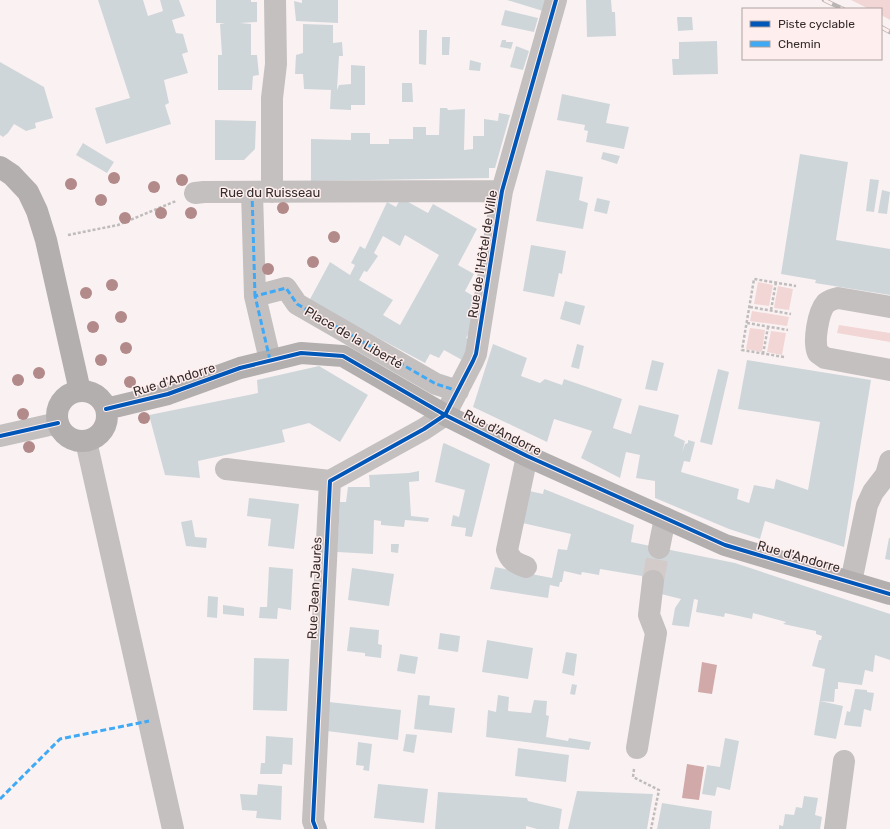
<svg xmlns="http://www.w3.org/2000/svg" width="890" height="829" viewBox="0 0 890 829" font-family="Rubik,sans-serif">
<style>
.green{fill:#f1d6d5}
.water{fill:#d0a9a8}
.building{fill:#cfd6da;fill-rule:evenodd}
.lines{fill:none;stroke-linecap:round;stroke-linejoin:round}
.minor-tunnel{stroke:#d3caca;stroke-width:22;stroke-dasharray:22 11;stroke-linecap:butt}
.path{stroke:#c1bcbc;stroke-width:2.5;stroke-dasharray:3 2;stroke-linecap:butt}
.minor{stroke:#c4c0c0;stroke-width:22}
.major{stroke:#b4afaf;stroke-width:22}
.rail-casing{stroke:#b9b5b5;stroke-width:4.5}
.rail{stroke:#feefee;stroke-width:3;stroke-dasharray:9;stroke-linecap:butt}
.quiet{stroke:#3fa9f5;stroke-width:3;stroke-dasharray:6 3;stroke-linecap:butt}
.cycleway-casing{stroke:#feefee;stroke-width:6}
.cycleway{stroke:#0057b8;stroke-width:4}
.tree{fill:#b28a8a}
.labels{text-anchor:middle;stroke-width:3;stroke-linejoin:round;paint-order:stroke}
.street-label{font-size:13px;fill:#362c2c;stroke:#feefee}
</style>
<rect width="100%" height="100%" fill="#faf2f2"/>
<!-- green -->
<path class="green" d="M851,0H890V20L881,15V9H869Z
M758,282L773,285L769,306L754,304Z
M778,286L793,289L789,310L774,308Z
M752,311L789,317L787,326L750,321Z
M839,325L890,333V342L837,333Z
M750,328L765,330L762,352L746,349Z
M771,331L786,333L782,355L767,352Z"/>
<!-- water -->
<path class="water" d="M702,662L717,665L712,694L698,692Z
M687,764L704,767L699,800L682,798Z"/>
<!-- building -->
<path class="building" d="M98,0H143L148,16L163,11L160,0H179L185,16L172,20L176,33L183,34L188,52L182,54L188,73L164,80L169,103L165,105L171,124L106,144L95,108L130,98Z
M216,0H251V2H257V22L240,23L251,24V55H257L259,75L253,76L252,90H218V55H222L220,24L225,23H216Z
M302,0H338V23L296,21L294,1L302,3Z
M507,0H546L543,11Z
M586,0H611L612,12H615L616,36L587,37Z
M505,10L538,18L534,32L501,25Z
M677,17H692L693,30L678,31Z
M303,24L333,25V43L342,42L343,56H339L337,90L339,85L351,84V65L365,66V105H351V110L330,109L331,90L304,89L303,74H295L296,55L303,53Z
M419,30H427L426,65L419,64Z
M442,37H450L449,55H442Z
M502,40H506V42H513L511,49L500,47Z
M717,41L718,74L673,75L672,59H679V42Z
M516,46L529,51L523,70L510,67Z
M470,60L481,63L480,71L469,70Z
M0,62L44,87L53,118L35,123L36,128L26,131L14,124L8,133L3,137L0,135Z
M402,83H412L413,102H402Z
M562,94L610,104L606,123L629,127L624,149L586,142L588,131L584,130L585,125L557,120Z
M440,108H447L448,110L465,109L464,150L473,149V136H484V119L498,121L499,113L510,115L495,168H489V178L311,181V139L351,140V133H370V144H389V139H413V127H426V135H439Z
M215,120L256,121L255,149L244,160H215Z
M83,143L114,162L107,173L76,155Z
M603,152L620,156L617,164L601,159Z
M800,154L848,162L836,240L890,249V295L815,283L816,280L781,274Z
M546,170L583,177L579,200L588,203L583,229L536,221Z
M870,179L879,180L874,212L866,211Z
M882,190L890,192L887,214L878,213Z
M401,198L428,213L433,204L477,229L458,265L474,274L465,291L478,299L468,316L476,321L466,338L472,341L462,360L444,350L439,358L430,354L425,363L309,301L330,262L350,275L355,265L351,263L360,246L365,249L387,202L396,207ZM405,235L439,255L400,325L383,315L393,300L359,280L364,271L367,272L378,256L374,253L383,236L400,246Z
M597,198L610,201L607,214L594,211Z
M531,245L566,251L562,274L559,273L554,297L523,291Z
M565,301L585,306L580,325L560,319Z
M493,344L527,358L521,376L540,383L545,379L562,385L564,379L622,399L613,428L631,434L639,405L679,415L674,436L685,441L682,453L685,444L688,443V440L695,442L690,462L684,461L681,472L739,489L737,499L749,503L754,485L774,489L776,479L808,490L820,422L738,409L747,360L871,380L844,547L765,521L760,539L729,529L655,498V481L636,478L640,455L626,452L620,478L581,458L592,431L554,419L547,442L473,407Z
M577,344L584,346L579,369L571,367Z
M652,360L664,363L657,391L645,389Z
M319,366L368,395L340,442L309,423L282,430L285,442L198,461L200,478L165,475L149,415L258,393L257,380Z
M718,369L729,372L712,445L700,442Z
M444,443L490,464L472,537L465,536L466,528L451,526L453,515L459,517L465,490L435,482L443,444Z
M419,471V481L409,482L411,516L429,518L428,522L405,520L404,527L381,525V521L374,520L373,554L337,552L340,502H346L348,487H370L369,475L409,473Z
M544,489L634,525L631,542L735,563L890,614V660L875,655L873,672L865,670L862,685L838,682V689H835L834,702L820,701L843,706L836,739L814,735L825,669L812,666L819,640H821L822,636L816,634V631L783,624L786,622L753,613L752,619L725,613L724,617L696,612L698,600L694,599L689,627L672,625L675,608L681,599L657,593L659,583L642,579V576L600,569L599,575L582,572L581,575L564,571L562,582H560L559,587L550,585L548,598L490,589L495,567L552,578L558,549L567,550L571,534L518,522L525,490L543,494Z
M249,498L299,504L294,549L268,546L271,519L247,516Z
M192,520L195,537L207,538L206,548L186,546L181,522Z
M889,538H890V560L885,559Z
M391,544H399L398,553L391,552Z
M269,567L293,569L291,610L278,608L277,619L259,618L260,607H267Z
M352,568L394,574L389,606L348,600Z
M208,596L218,597L217,618L207,617Z
M223,605L244,608V616L223,614Z
M350,627L379,630L378,644L382,645L381,658L365,656V653L347,651Z
M440,633L460,636L458,652L438,649Z
M487,640L533,648L528,679L482,672Z
M566,652L577,654L574,676L562,673Z
M400,654L418,657L415,674L397,671Z
M254,658L289,659L287,711L253,710Z
M572,684L577,685L575,695L570,694Z
M855,689L867,690V692L874,693L871,711L864,709L861,727L844,725L847,711L850,712Z
M418,695L430,696L429,705L455,708L452,733L414,729Z
M498,695L509,697L508,711L531,713L534,700L547,701L546,715L549,716L546,737L568,741L569,738L591,742L589,750L486,737L488,710L496,712Z
M329,702L401,710L398,740L327,731Z
M406,734L417,735L414,753L403,751Z
M266,736L293,738L292,765L283,764L282,774H260L261,763H265Z
M725,738L739,741L730,790L717,787L715,796L702,794L707,765L720,767Z
M358,742L372,744L369,771L363,770L364,766L356,765Z
M518,748L569,755L566,782L515,776Z
M258,784L282,786L281,820L256,818L257,811L242,810L240,794L257,795Z
M378,784L428,789L424,823L374,818Z
M577,791L653,794L647,829H568Z
M438,792L527,798L528,801L562,809L559,829H537L526,826V829H435Z
M804,796L818,798L815,815L822,817L820,829H779V825L783,826L785,814L794,815L796,807L802,808Z
M662,803L712,811L710,829H657Z"/>
<g class="lines">
<!-- minor-tunnel -->
<path class="minor-tunnel" d="M653,581L659,548"/>
<!-- path -->
<path class="path" d="M68,235L118,225L176,201
M750,307L791,314
M771,310L776,282
M747,323L788,330
M763,354L768,327
M784,357L742,350L754,279L796,286
M634,769L633,777L659,790L651,829"/>
<!-- minor -->
<path class="minor" d="M252,192L255,296
M272,192V98L276,64L275,0
M195,193L204,192L502,191
M890,307L838,298C833,299 830,300 826,303C818,312 813,342 818,353L825,358L890,370
M270,360L255,296L286,288L297,304L436,384L458,391
M0,436L58,423
M86,441L173,829
M226,469L330,481
M659,548L665,518
M526,567C516,563 510,561 507,550L527,456
M851,582L867,505L873,492L886,475L890,461
M637,748L656,633L649,615L653,581
M316,829L313,821L330,481L424,429L445,415L473,361L476,354L502,191L556,0
M835,829L844,761"/>
<!-- major -->
<path class="major" d="M0,167L12,175L28,192L37,211L46,240L80,391
M57 416a25 25 0 1 1 50 0a25 25 0 1 1-50 0Z
M106,409L168,394L240,368L301,353L343,356L445,415L527,456L725,545L890,594"/>
<!-- rail casing -->
<g class="rail-casing">
<path id="rail" d="M824,0L843,9
M881,27L890,32"/>
</g>
<!-- rail -->
<use href="#rail" class="rail"/>
<!-- quiet -->
<path class="quiet" d="M252,192L255,296
M270,360L255,296L286,288L297,304L436,384L458,391
M0,799L60,739L149,721"/>
<!-- cycleway casing -->
<g class="cycleway-casing">
<path id="cycleway" d="M106,409L168,394L240,368L301,353L343,356L445,415L527,456L725,545L890,594
M0,436L58,423
M316,829L313,821L330,481L424,429L445,415L473,361L476,354L502,191L556,0"/>
</g>
<!-- cycleway -->
<use href="#cycleway" class="cycleway"/>
</g>
<!-- trees -->
<g class="tree">
<circle cx="114" cy="178" r="6"/>
<circle cx="182" cy="180" r="6"/>
<circle cx="71" cy="184" r="6"/>
<circle cx="154" cy="187" r="6"/>
<circle cx="101" cy="200" r="6"/>
<circle cx="283" cy="208" r="6"/>
<circle cx="161" cy="213" r="6"/>
<circle cx="191" cy="213" r="6"/>
<circle cx="125" cy="218" r="6"/>
<circle cx="334" cy="237" r="6"/>
<circle cx="313" cy="262" r="6"/>
<circle cx="268" cy="269" r="6"/>
<circle cx="112" cy="285" r="6"/>
<circle cx="86" cy="293" r="6"/>
<circle cx="121" cy="317" r="6"/>
<circle cx="93" cy="327" r="6"/>
<circle cx="126" cy="348" r="6"/>
<circle cx="101" cy="360" r="6"/>
<circle cx="39" cy="373" r="6"/>
<circle cx="18" cy="380" r="6"/>
<circle cx="130" cy="382" r="6"/>
<circle cx="23" cy="414" r="6"/>
<circle cx="144" cy="418" r="6"/>
<circle cx="29" cy="447" r="6"/>
</g>
<g class="labels">
<!-- street labels -->
<g class="street-label">
<text x="270" y="197">Rue du Ruisseau</text>
<text transform="translate(482 254) rotate(-81)" y="5">Rue de l'Hôtel de Ville</text>
<text transform="translate(354 337) rotate(30)" y="5">Place de la Liberté</text>
<text transform="translate(174 379) rotate(-17)" y="5">Rue d'Andorre</text>
<text transform="translate(503 432) rotate(27)" y="5">Rue d'Andorre</text>
<text transform="translate(799 556) rotate(16)" y="5">Rue d'Andorre</text>
<text transform="translate(314 588) rotate(-87)" y="5">Rue Jean Jaurès</text>
</g>
</g>
<!-- legend -->
<rect x="742" y="8" width="140" height="52" fill="#feefee" stroke="#aea1a0"/>
<rect x="750" y="21" width="20" height="6" fill="#0057b8" stroke="#aea1a0"/>
<text x="778" y="28" font-size="12" fill="#362c2c">Piste cyclable</text>
<rect x="750" y="41" width="20" height="6" fill="#3fa9f5" stroke="#aea1a0"/>
<text x="778" y="48" font-size="12" fill="#362c2c">Chemin</text>
</svg>
